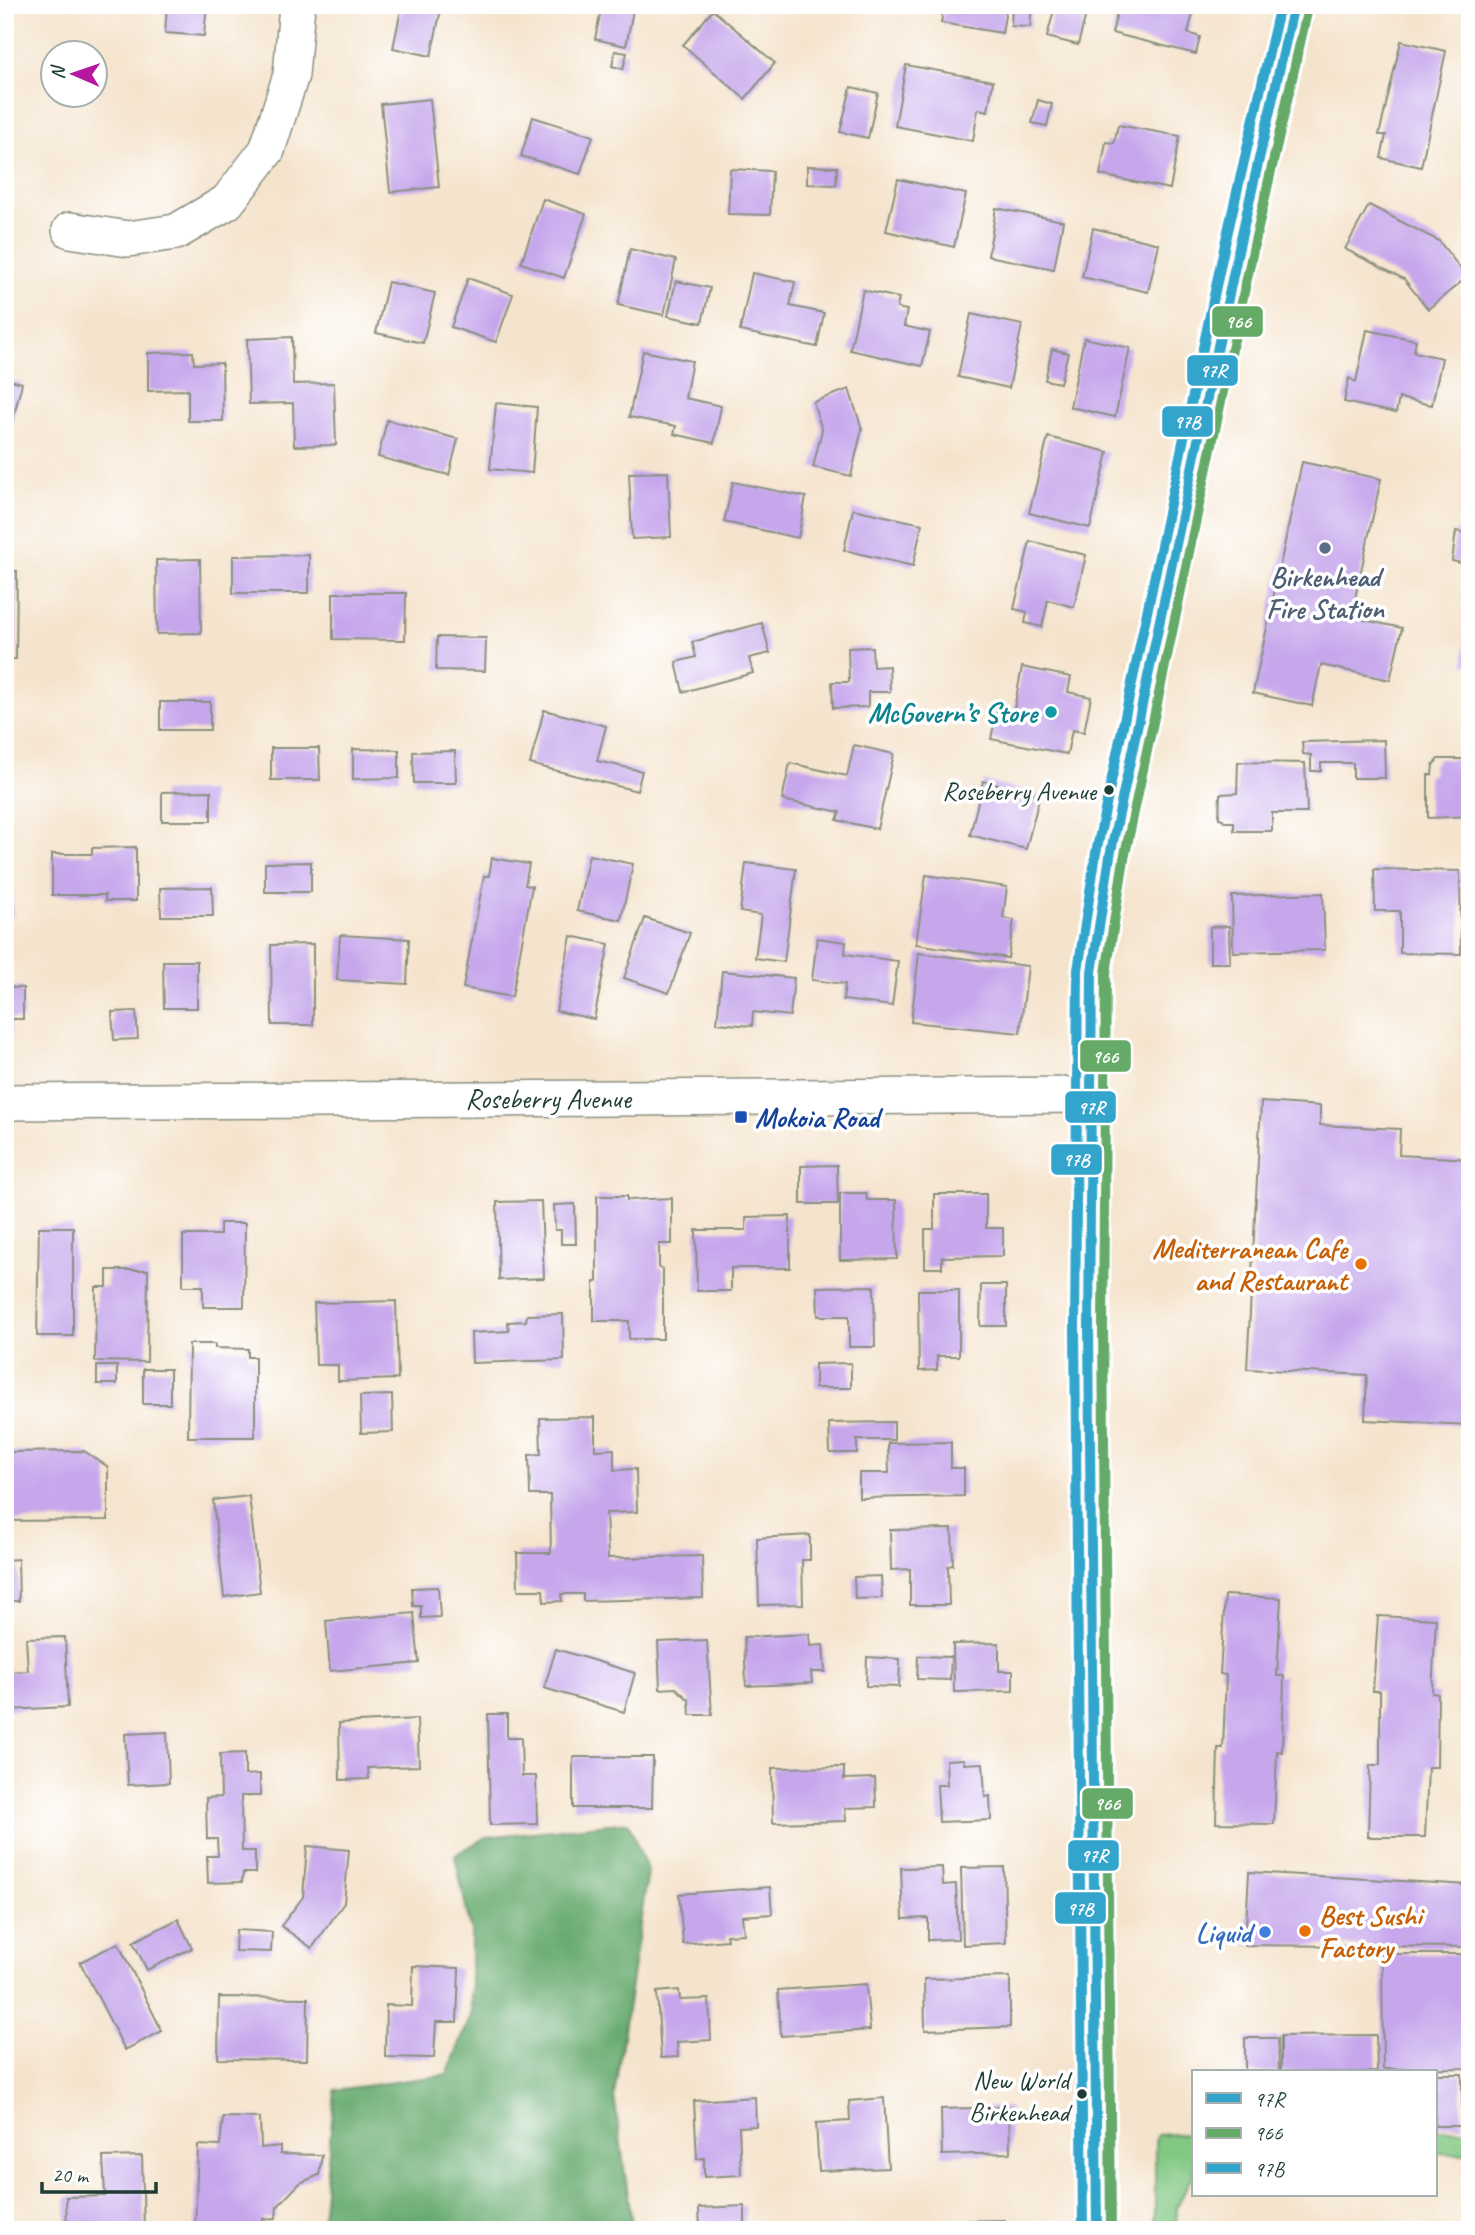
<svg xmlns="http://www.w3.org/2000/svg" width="1475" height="2235" viewBox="0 0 1475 2235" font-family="Caveat,sans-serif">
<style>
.green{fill:#82c883;stroke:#50825c;stroke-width:2}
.forest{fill:#69ac71;stroke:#447452;stroke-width:2}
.building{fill:#c6a7ec}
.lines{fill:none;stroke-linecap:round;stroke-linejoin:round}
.street-casing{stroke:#8a9080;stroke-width:38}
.secondary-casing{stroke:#8a9080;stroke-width:42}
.street{stroke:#fff;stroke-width:35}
.secondary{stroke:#fff;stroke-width:38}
.bus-1-casing{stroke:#fff;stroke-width:16}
.bus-2-casing{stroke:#fff;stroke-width:16}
.bus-3-casing{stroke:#fff;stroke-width:16}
.bus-1{stroke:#33a5cd;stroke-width:10}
.bus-2{stroke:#65aa67;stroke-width:10}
.bus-3{stroke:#33a5cd;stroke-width:10}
.service-dot{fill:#5c6f8a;stroke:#fff;stroke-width:2.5}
.culture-dot{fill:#0f9aa8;stroke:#fff;stroke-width:2.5}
.bus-dot{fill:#1f3d34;stroke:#fff;stroke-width:2.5}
.transit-dot{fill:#1a4fb4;stroke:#fff;stroke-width:2.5}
.food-dot{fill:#e8710a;stroke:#fff;stroke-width:2.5}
.shop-dot{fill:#3f7fe0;stroke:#fff;stroke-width:2.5}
.labels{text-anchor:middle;stroke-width:7;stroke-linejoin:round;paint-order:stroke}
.bus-label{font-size:26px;fill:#1f3d34;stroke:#fff;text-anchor:end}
.service-label{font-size:28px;font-weight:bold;fill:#4e5e75;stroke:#fff}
.culture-label{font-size:28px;font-weight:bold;fill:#0d838f;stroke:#fff;text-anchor:end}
.street-label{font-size:28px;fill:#1f3d34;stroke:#fff}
.transit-label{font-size:28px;font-weight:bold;fill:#164399;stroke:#fff;text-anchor:start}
.food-label{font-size:28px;font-weight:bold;fill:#c56008;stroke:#fff;text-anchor:end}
.shop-label{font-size:28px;font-weight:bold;fill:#366cbe;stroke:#fff;text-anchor:end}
.line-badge{stroke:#fff;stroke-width:2.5}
.badge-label{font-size:19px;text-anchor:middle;font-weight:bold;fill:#fff}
</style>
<rect width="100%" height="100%" fill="#fff"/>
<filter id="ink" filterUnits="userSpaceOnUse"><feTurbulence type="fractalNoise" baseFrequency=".0143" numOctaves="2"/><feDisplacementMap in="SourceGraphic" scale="14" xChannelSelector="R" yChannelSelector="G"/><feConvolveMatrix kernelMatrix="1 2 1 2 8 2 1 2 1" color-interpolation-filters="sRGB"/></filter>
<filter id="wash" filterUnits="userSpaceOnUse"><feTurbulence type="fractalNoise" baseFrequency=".00686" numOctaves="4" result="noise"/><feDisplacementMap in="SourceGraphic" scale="28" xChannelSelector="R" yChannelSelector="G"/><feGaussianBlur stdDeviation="1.57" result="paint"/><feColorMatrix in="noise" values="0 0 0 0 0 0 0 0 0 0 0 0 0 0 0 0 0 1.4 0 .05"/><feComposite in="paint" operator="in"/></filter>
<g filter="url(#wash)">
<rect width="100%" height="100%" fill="#f5e4cd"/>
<!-- green -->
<path class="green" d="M1435,2130H1470V2154L1435,2153Z
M1193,2133V2175L1177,2207L1176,2230H1164L1155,2223V2143L1157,2135Z"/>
<!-- forest -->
<path class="forest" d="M628,1822L648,1872L614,2096L632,2224L625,2230H321L335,2090L447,2075L471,2015V1932L455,1855L486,1837Z"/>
<g id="blocks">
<!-- building -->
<path class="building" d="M167,5H207L204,36L165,33Z
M402,5H442L431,56L393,48Z
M602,5H634L626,46L595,39Z
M944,5H992L991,7L1006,10L1002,33L941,23Z
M1012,5H1032L1030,27L1011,26Z
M1119,5L1134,8V5H1195L1188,33L1200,37L1196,54L1112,33Z
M1055,6L1086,14L1078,45L1047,37Z
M713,10L775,63L745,99L683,45Z
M1401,41L1446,51L1421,167L1381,158L1386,135H1379Z
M615,51L627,53L623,69L612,66Z
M906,65L993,81L988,111L978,109L973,141L895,126Z
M851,87L878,93L868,138L840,132Z
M430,99L439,187L390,192L381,104Z
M1038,100L1052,104L1047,126L1032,123Z
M533,117L593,136L580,174L521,156Z
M1118,125L1180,136L1170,189L1100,175L1106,142L1114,143Z
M807,166L837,167L836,185L807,184Z
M730,169L772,171L770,215L728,214Z
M898,179L966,194L954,247L886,231Z
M543,199L586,214L564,278L521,263Z
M1369,205L1439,241L1467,277L1428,309L1404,279L1345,249Z
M996,208L1063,221L1054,269L988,256Z
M1093,228L1159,244L1148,292L1082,277Z
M630,249L676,260L664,315L618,305Z
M752,273L795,282L790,306L824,313L817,347L740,331Z
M468,278L513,294L496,342L451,327Z
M676,281L710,288L702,323L668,316Z
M388,282L435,293L423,343L376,333Z
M863,290L899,298L897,308L907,310L904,326L930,332L922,366L850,350Z
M971,314L1022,325L1009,388L958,377Z
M1367,330L1416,340L1414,352L1442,358L1432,405L1399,398L1396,413L1344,402L1349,378L1356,382Z
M292,337L293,384L334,383L336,445L294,446L293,403L249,404L247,339Z
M1084,338L1130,348L1115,417L1070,407Z
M1052,349L1068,353L1060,383L1045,380Z
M643,351L692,361L685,398L721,406L714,443L674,434L676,426L629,417Z
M193,352L194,364L222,363L223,421H188V390L148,391V353Z
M5,379L22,383L6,448L5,447Z
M849,389L862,429L851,476L813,467L822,430L813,402Z
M496,403L537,407L532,473L490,469Z
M387,420L458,439L449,475L378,457Z
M1048,437L1108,452L1090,528L1029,513Z
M1302,462L1381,479L1351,617L1402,628L1390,680L1321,665L1312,706L1253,693Z
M668,472L671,537L632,539L629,473Z
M733,482L806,497L798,538L724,522Z
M853,509L922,524L913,566L844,550Z
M1456,531L1470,534V565L1452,561Z
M5,536H11V571H17L16,659H5Z
M1030,541L1086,555L1074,607L1048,600L1042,627L1025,623L1027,612L1014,609Z
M309,555V593H233V556Z
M200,559L201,633L157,634L156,560Z
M333,593H406L405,640L333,639Z
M762,623L770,653L749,658L753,673L683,692L676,662L696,657L692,642Z
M1465,626L1470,627V665L1464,664Z
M437,637L486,638L485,671L436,670Z
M872,647L873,667L889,666L890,692H868V707L833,708L832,682H849L848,648Z
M1022,667L1071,677L1068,692L1091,697L1084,732L1072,730L1067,754L991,739L997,710L1013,714Z
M160,702H210V730H160Z
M544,710L606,726L597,761L642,771L637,791L530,764Z
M1384,740L1385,778H1353V763H1321V771H1311V755L1303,754L1302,742Z
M854,745L894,754L877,829L837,820L840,812L782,800L790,763L847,776Z
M271,748H319L320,780H271Z
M353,749L399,750V778L353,779Z
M455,751L456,783H414L413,752Z
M1438,759H1470V816L1428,818V775H1432L1433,765Z
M1238,762L1305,763L1307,813H1272V831H1234V822H1224L1223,819L1219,818L1220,794L1237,793Z
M983,781L1040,795L1026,849L970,835Z
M211,791V821H162V792Z
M5,811H8V861H5Z
M136,847V901H105V895H52V854H92V848Z
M589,855L633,864L621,920L577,911Z
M492,858L529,864L525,885L532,886L512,997L463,988L484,876H489Z
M311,862V892H265V863Z
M746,863L796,869L784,962L755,958L761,915L740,912Z
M5,867H12L13,917H5Z
M1374,869L1460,871L1461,954L1400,953V911H1375Z
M926,875L1007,887L1003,918L1014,920L1008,958L916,944Z
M212,887L213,916H161L160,888Z
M1323,893L1325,950L1233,952L1232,896Z
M645,918L690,933L669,993L624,978Z
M5,925H9L11,973H5Z
M1229,926L1230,963H1210V927Z
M340,935L409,939L407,984L337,980Z
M571,936L609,944L594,1019L556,1011Z
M817,938L846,942L845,954L898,961L892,1006L843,1000L845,984L812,980Z
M313,944V1025H272L271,945Z
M919,953L1028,966L1020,1033L911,1022Z
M163,961H197V1008H164Z
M722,971L794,978L790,1016L753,1012L752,1026L717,1023Z
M5,987L23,988V1019H11V1039H5Z
M136,1011L138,1039L114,1040L112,1012Z
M1261,1102L1320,1106V1125L1400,1129L1399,1155L1470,1159V1425L1365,1420L1367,1375L1247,1369Z
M837,1165L838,1204H801V1166Z
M840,1193H866L867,1200H896L897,1259L840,1260Z
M934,1194H986V1228H1003V1256L942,1257V1268H925V1229H934Z
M597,1196H627V1200L672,1198V1244H659V1268L663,1269V1339H629V1321H594V1282H597Z
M541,1201L544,1278L499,1280L497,1202Z
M575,1204L576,1244H561V1230H555L554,1205Z
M790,1216V1268H731V1291H697L696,1230H746V1217Z
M220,1223H245L244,1307H203V1286H183V1235H220Z
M39,1227H73V1336H37Z
M107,1270H148L147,1362L95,1361L96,1287H107Z
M981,1285H1006V1326H980Z
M874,1286L875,1347H849V1316H818L817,1287Z
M918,1290H959V1356H937V1370L919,1371Z
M396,1301L398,1379L338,1381V1365H316L314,1303Z
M563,1314L564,1360L472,1363L471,1333L509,1331L508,1322L526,1321L527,1315Z
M189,1344H215V1348L248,1349V1357H255V1437H188Z
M851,1363V1388H815V1364Z
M97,1366H117V1384H97Z
M143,1369H170V1404H143Z
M392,1395L393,1432L361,1433L360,1396Z
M595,1417V1450L614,1449V1470L636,1469L637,1512L606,1513L608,1558L702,1556L703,1598L583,1601V1594H561L562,1601L544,1602L543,1590H518L517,1553H551L550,1495H530L529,1455L541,1454L540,1418Z
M894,1422V1440H857V1453H830L829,1423Z
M951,1442V1468H964V1496L859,1498V1473H889L888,1443Z
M84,1451L108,1467V1520L5,1521V1477H9L8,1452Z
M249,1496L260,1592L224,1597L213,1500Z
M952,1529L953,1565L948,1566L949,1605H910V1569L891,1570L890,1530Z
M810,1535V1560H802L803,1604L759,1605L757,1538Z
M18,1559L19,1601H5V1560Z
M881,1576L882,1598L855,1599L854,1577Z
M438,1587L440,1617L421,1618V1606H413L412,1588Z
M1225,1595L1281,1598L1277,1676H1284L1282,1752L1277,1751L1274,1824L1216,1823L1218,1748H1223L1226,1675L1220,1674Z
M414,1613L419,1663L330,1671L326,1621Z
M1378,1616L1436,1619L1432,1693L1438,1694L1437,1767H1428L1425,1837H1368L1370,1765H1380V1691H1373Z
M809,1634L810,1646L823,1645L825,1672H811L812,1683L746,1686L744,1637Z
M65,1637L68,1707L7,1710L6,1672L28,1671L26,1638Z
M707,1640L712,1715H690L689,1700L676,1688L660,1689L658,1642Z
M999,1643V1671H1013V1691L954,1692L953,1644Z
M556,1649L635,1673L624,1712L544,1688Z
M918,1656L951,1657L950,1680L917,1679Z
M867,1657L900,1659L899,1687L866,1686Z
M488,1714H507V1738H521L522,1776H536L537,1824L490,1825Z
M417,1719L419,1766L368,1768L369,1779L340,1780L339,1723Z
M167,1732L169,1783L128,1785L125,1734Z
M245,1753V1775L260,1774V1796H241L242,1851H255V1873H243L242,1882L208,1883L207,1856H218L217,1839H207L206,1798L221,1797L220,1754Z
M573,1757H653L652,1808H573Z
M964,1759V1764L983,1763L985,1797L990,1796L991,1820L939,1822L937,1785H947L946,1760Z
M844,1767V1779L875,1778L876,1807L845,1808L846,1821L773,1823L772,1768Z
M307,1846L349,1850L344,1903L312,1948L281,1926L303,1897Z
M942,1867L943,1885L956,1884L958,1939L928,1940V1918L903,1919L901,1868Z
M1004,1867L1006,1943L963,1945L961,1868Z
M1249,1872L1469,1885L1470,1947L1245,1945Z
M770,1887L772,1914L742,1916L744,1934L726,1935L727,1940L683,1944L679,1894Z
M178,1919L192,1948L147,1970L133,1942Z
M236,1930L272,1932L271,1952L235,1951Z
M118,1943L162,2031L125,2050L80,1962Z
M1382,1954H1466L1467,2068L1383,2069Z
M413,1966L459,1968L457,2022H436L434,2058L385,2057L386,2005L412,2006Z
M1010,1977V2027L925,2030L924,1979Z
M866,1984L870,2030L781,2036L778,1990Z
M679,1990L680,2000L709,1999L711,2040L677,2042L678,2057L661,2058L657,1992Z
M219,1997L308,1998L307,2060L218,2059Z
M1376,2035L1377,2072H1281V2036Z
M1245,2038H1278L1279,2072H1245Z
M1435,2074H1462V2126H1435Z
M755,2097L756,2126L739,2127L741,2175L704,2177V2158L697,2159L694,2101Z
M884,2098L888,2168L819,2171L816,2123L850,2121L849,2101Z
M1009,2107L1010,2153L942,2155L941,2109Z
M223,2117L260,2118L261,2148L280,2146V2154L322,2155L319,2175L300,2183L277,2207L276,2218L263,2219L262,2230H195L198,2145L220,2146Z
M142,2156L144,2230H67L66,2197L105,2196L103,2157Z
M745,2206V2230H700L699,2208Z
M1005,2220V2230H944L943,2221Z"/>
</g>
</g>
<g filter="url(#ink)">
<use href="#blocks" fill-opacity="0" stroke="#8a9080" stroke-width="2"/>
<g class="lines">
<!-- street casing -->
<g class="street-casing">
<path id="street" d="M70,230L128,239L176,232L227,202L267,150L291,75L297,5
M5,1102L1090,1095"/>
</g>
<!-- secondary casing -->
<g class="secondary-casing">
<path id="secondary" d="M1097,2230L1089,1327L1092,972L1110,856L1239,247L1294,5"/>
</g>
<!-- street -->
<use href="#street" class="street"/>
<!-- secondary -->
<use href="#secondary" class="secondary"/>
<!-- bus-1 casing -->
<g class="bus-1-casing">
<path id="bus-1" d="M1097,2230L1089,1327L1092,972L1110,856L1239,247L1294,5"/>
</g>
<!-- bus-2 casing -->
<g class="bus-2-casing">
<path id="bus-2" d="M1111,2230L1103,1327L1106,973L1124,859L1253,250L1308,8"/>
</g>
<!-- bus-3 casing -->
<g class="bus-3-casing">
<path id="bus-3" d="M1083,2230L1075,1327L1078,970L1096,853L1225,244L1280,5"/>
</g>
<!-- bus-1 -->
<use href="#bus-1" class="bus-1"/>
<!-- bus-2 -->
<use href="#bus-2" class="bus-2"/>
<!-- bus-3 -->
<use href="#bus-3" class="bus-3"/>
</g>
</g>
<!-- markers -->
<circle class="service-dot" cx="1325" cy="548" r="7"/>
<circle class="culture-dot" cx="1051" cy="712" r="7"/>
<g class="bus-dot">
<circle cx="1109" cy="790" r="6"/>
<circle cx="1082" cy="2094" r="6"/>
</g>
<rect class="transit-dot" x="734" y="1110" width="14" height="14" rx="3.5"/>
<g class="food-dot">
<circle cx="1361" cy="1264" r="7"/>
<circle cx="1305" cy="1931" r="7"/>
</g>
<circle class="shop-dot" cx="1265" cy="1932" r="7"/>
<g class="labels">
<!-- bus labels -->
<g class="bus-label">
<text x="1096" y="800">Roseberry Avenue</text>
<text x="1069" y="2089">New World<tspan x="1069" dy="32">Birkenhead</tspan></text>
</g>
<!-- service labels -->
<g class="service-label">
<text x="1325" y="586">Birkenhead<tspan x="1325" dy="32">Fire Station</tspan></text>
</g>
<!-- culture labels -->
<g class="culture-label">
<text x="1037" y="722">McGovern’s Store</text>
</g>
<!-- street labels -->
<g class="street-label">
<text x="548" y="1108">Roseberry Avenue</text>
</g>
<!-- transit labels -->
<g class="transit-label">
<text x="755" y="1127">Mokoia Road</text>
</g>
<!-- food labels -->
<g class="food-label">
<text x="1347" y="1258">Mediterranean Cafe<tspan x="1347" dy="32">and Restaurant</tspan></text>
<text x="1319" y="1925" text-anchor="start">Best Sushi<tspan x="1319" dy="32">Factory</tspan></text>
</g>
<!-- shop labels -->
<g class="shop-label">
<text x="1251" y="1942">Liquid</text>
</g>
</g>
<g class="line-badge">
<rect x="1211" y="305" width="53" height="33" rx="7" fill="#65aa67"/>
<rect x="1186" y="354" width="53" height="33" rx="7" fill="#33a5cd"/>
<rect x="1161" y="405" width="53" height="33" rx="7" fill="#33a5cd"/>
<rect x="1079" y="1039" width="53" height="34" rx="7" fill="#65aa67"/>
<rect x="1064" y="1090" width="53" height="34" rx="7" fill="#33a5cd"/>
<rect x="1050" y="1143" width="53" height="33" rx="7" fill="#33a5cd"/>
<rect x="1081" y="1787" width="53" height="33" rx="7" fill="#65aa67"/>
<rect x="1067" y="1839" width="53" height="33" rx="7" fill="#33a5cd"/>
<rect x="1054" y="1891" width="53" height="34" rx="7" fill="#33a5cd"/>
</g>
<g class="badge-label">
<text x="1238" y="328">966</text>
<text x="1213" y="377">97R</text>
<text x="1187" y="428">97B</text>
<text x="1105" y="1063">966</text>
<text x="1091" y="1114">97R</text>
<text x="1076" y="1166">97B</text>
<text x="1107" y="1810">966</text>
<text x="1094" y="1862">97R</text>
<text x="1080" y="1915">97B</text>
</g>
<!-- margin -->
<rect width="1475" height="2235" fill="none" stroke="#fff" stroke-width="28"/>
<!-- legend -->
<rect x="1192" y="2070" width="245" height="126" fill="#ffffff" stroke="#a5b1ae" stroke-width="2"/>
<rect x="1206" y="2093" width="35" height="10" fill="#33a5cd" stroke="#a5b1ae" stroke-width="2"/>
<text x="1254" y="2106" font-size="21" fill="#1f3d34">97R</text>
<rect x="1206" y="2128" width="35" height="10" fill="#65aa67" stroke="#a5b1ae" stroke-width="2"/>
<text x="1254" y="2140" font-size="21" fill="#1f3d34">966</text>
<rect x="1206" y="2163" width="35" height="10" fill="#33a5cd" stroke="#a5b1ae" stroke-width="2"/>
<text x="1254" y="2176" font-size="21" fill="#1f3d34">97B</text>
<!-- north arrow -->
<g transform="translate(74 74) rotate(272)"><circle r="33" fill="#ffffff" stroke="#a5b1ae" stroke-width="2"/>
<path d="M0-5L12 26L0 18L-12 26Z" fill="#b5179e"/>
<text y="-10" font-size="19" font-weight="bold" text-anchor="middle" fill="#1f3d34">N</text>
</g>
<!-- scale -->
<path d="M42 2182v10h114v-10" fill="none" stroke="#1f3d34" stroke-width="3.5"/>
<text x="52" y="2182" font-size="21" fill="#1f3d34" stroke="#ffffff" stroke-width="5" paint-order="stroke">20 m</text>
</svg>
